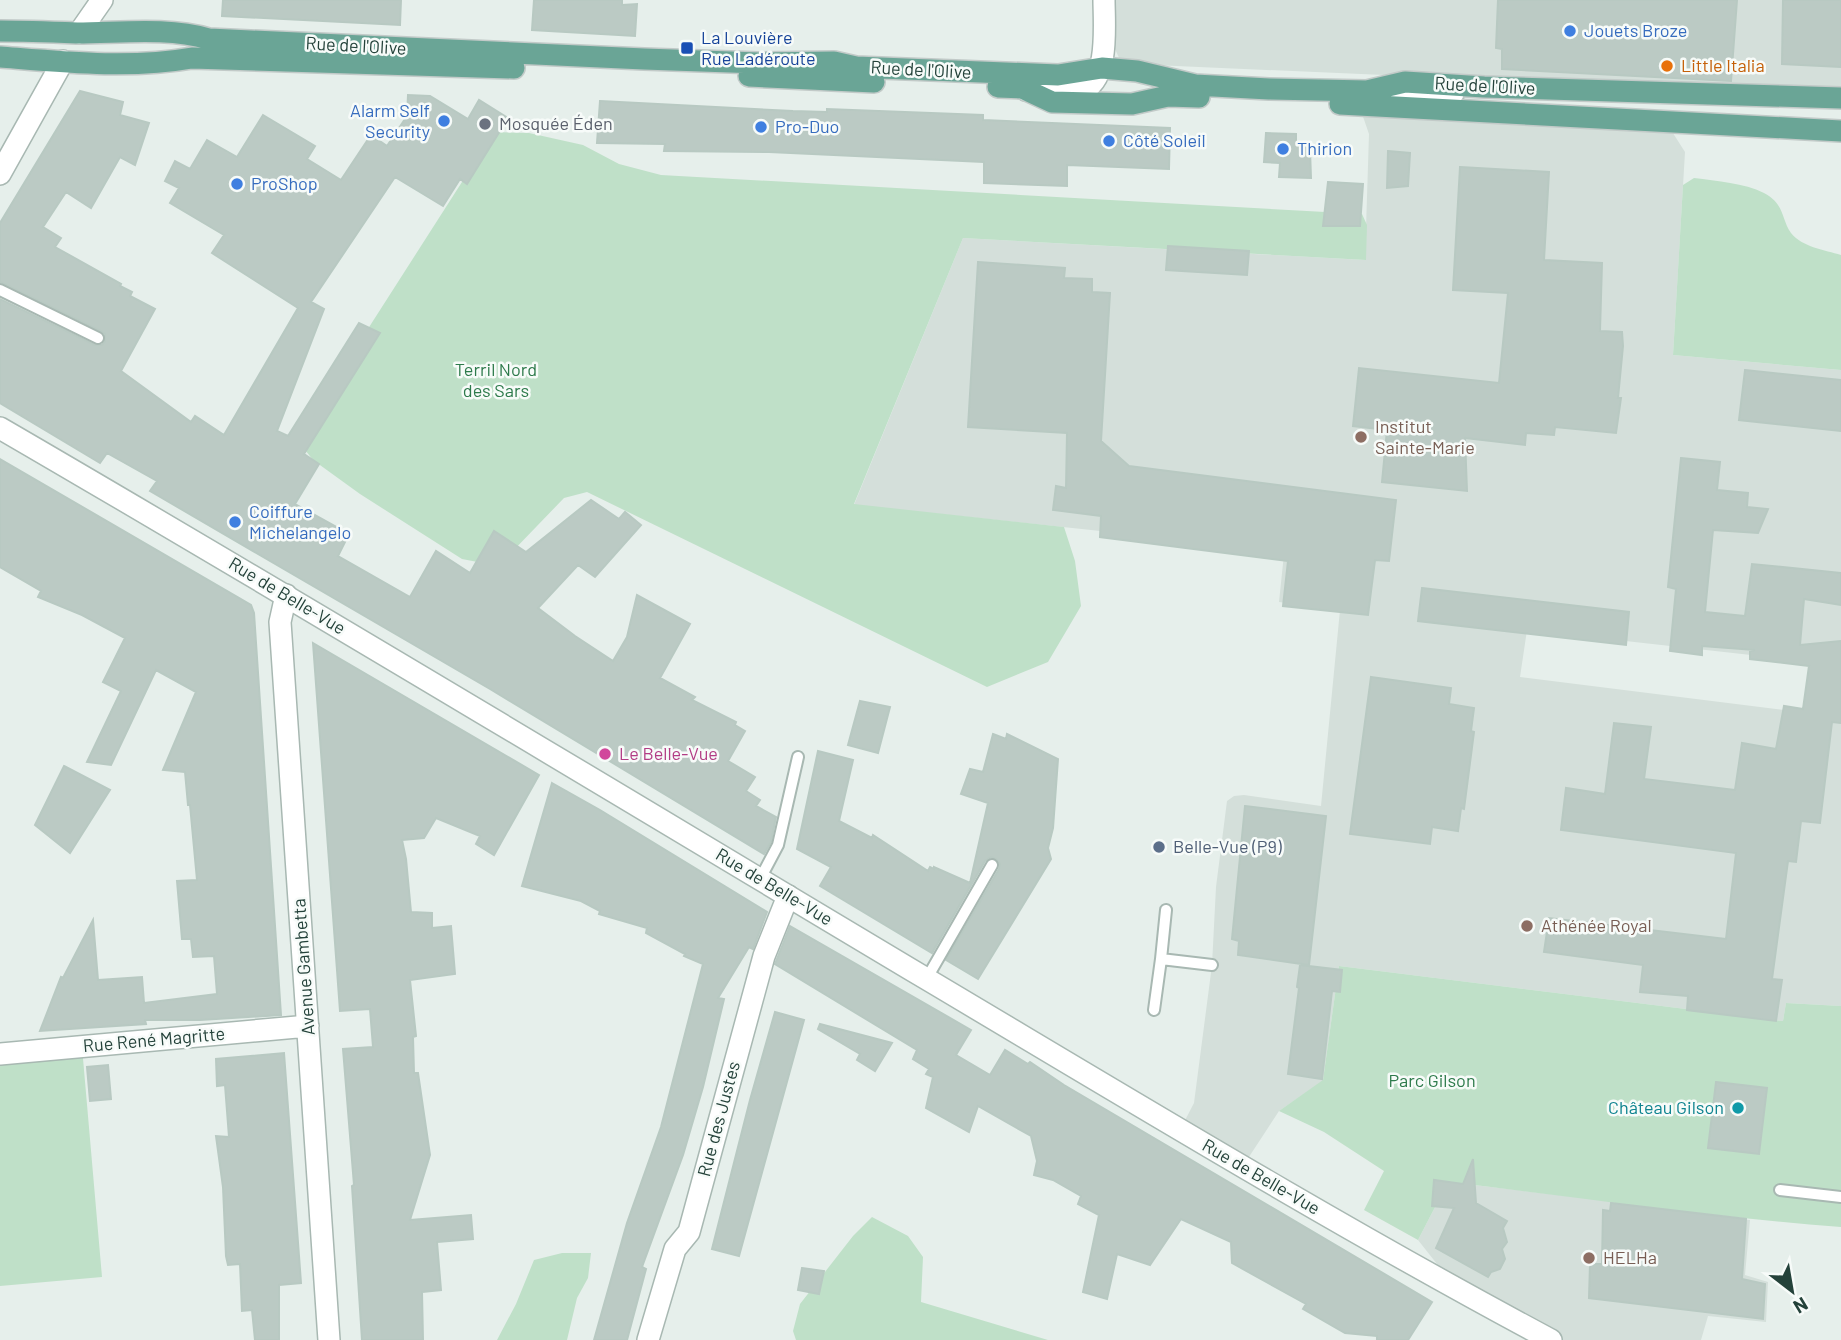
<svg xmlns="http://www.w3.org/2000/svg" width="1841" height="1340" viewBox="0 0 1841 1340" font-family="Barlow,sans-serif">
<style>
.built{fill:#d4dfda}
.green{fill:#bfe0c8}
.building{fill:#bbcac4;stroke:#b8c9c2;stroke-width:2}
.lines{fill:none;stroke-linecap:round;stroke-linejoin:round}
.service-casing{stroke:#a8b8b2;stroke-width:14}
.minor-casing{stroke:#a8b8b2;stroke-width:24}
.tertiary-casing{stroke:#a8b8b2;stroke-width:24}
.primary-casing{stroke:#c2cac8;stroke-width:24}
.service{stroke:#fff;stroke-width:10}
.minor{stroke:#fff;stroke-width:21}
.tertiary{stroke:#fff;stroke-width:21}
.primary{stroke:#6aa596;stroke-width:21}
.shop-dot{fill:#3f7fe0;stroke:#f7fbf9;stroke-width:2.5}
.transit-dot{fill:#1a4fb4;stroke:#f7fbf9;stroke-width:2.5}
.food-dot{fill:#e8710a;stroke:#f7fbf9;stroke-width:2.5}
.worship-dot{fill:#6b7280;stroke:#f7fbf9;stroke-width:2.5}
.education-dot{fill:#8d6e63;stroke:#f7fbf9;stroke-width:2.5}
.hotel-dot{fill:#d1479c;stroke:#f7fbf9;stroke-width:2.5}
.service-dot{fill:#5c6f8a;stroke:#f7fbf9;stroke-width:2.5}
.culture-dot{fill:#0f9aa8;stroke:#f7fbf9;stroke-width:2.5}
.labels{text-anchor:middle;stroke-width:5;stroke-linejoin:round;paint-order:stroke}
.shop-label{font-size:18px;fill:#366cbe;stroke:#f7fbf9;text-anchor:start}
.transit-label{font-size:18px;fill:#164399;stroke:#f7fbf9;text-anchor:start}
.street-label{font-size:18px;fill:#24423a;stroke:#f7fbf9}
.food-label{font-size:18px;fill:#c56008;stroke:#f7fbf9;text-anchor:start}
.worship-label{font-size:18px;fill:#5b616d;stroke:#f7fbf9;text-anchor:start}
.park-label{font-size:18px;fill:#2d7a4b;stroke:#f7fbf9}
.education-label{font-size:18px;fill:#785e54;stroke:#f7fbf9;text-anchor:start}
.hotel-label{font-size:18px;fill:#b23c85;stroke:#f7fbf9;text-anchor:start}
.service-label{font-size:18px;fill:#4e5e75;stroke:#f7fbf9;text-anchor:start}
.culture-label{font-size:18px;fill:#0d838f;stroke:#f7fbf9;text-anchor:end}
</style>
<rect width="100%" height="100%" fill="#e6efeb"/>
<!-- built -->
<path class="built" d="M1116,0H1841V95L1131,64L1120,60L1115,49Z
M1359,105L1664,119L1685,152L1673,355L1841,370V665L1527,630L1520,677L1841,717V1006L1786,1003L1783,1021L1339,966L1323,1081L1279,1111L1243,1166L1180,1130L1194,1103L1212,965L1216,887L1227,801L1234,796L1244,795L1321,806L1340,610L1279,602L1284,554L1138,535L854,505L963,238L1365,260L1369,134Z
M1448,1182L1602,1200L1750,1220L1745,1275L1768,1282L1766,1322L1708,1316L1701,1340H1551L1456,1288L1418,1240Z"/>
<!-- green -->
<path class="green" d="M494,132L529,133L583,145L619,164L661,175L1362,214L1367,225L1366,260L963,238L854,504L1064,527L1075,561L1081,606L1048,662L987,687L587,492L564,498L510,554L488,564L462,559L360,494L313,460L302,446L316,410Z
M1694,178C1717,181 1744,183 1764,193C1785,204 1781,219 1791,233C1802,247 1825,250 1841,255V370L1673,355L1683,185Z
M1339,966L1783,1021L1786,1003L1841,1006V1227C1710,1217 1579,1197 1448,1182L1418,1240L1364,1210L1384,1171L1324,1132L1279,1111L1323,1080Z
M82,1047L102,1277L0,1286V1054Z
M872,1217L908,1236L923,1257L921,1302L1048,1340H796L793,1331L800,1304L853,1236Z
M562,1253H591L588,1278L577,1298L567,1340H497L516,1304L534,1260Z"/>
<!-- building -->
<path class="building" d="M223,0H401L400,25L222,16Z
M534,0H622V5L637,4L635,36L532,30Z
M1498,0H1737L1731,81L1502,69V49L1496,48Z
M1783,0H1841V67L1782,64Z
M80,91L123,102L120,115L149,123L135,165L120,157L91,208L66,192L43,227L61,238L55,247L121,284L120,286L132,292L130,296L155,309L121,371L191,422L195,416L224,435L298,308L212,253L224,235L170,203L179,188L165,181L175,161L190,169L207,140L237,157L263,115L315,146L307,159L341,180L371,135L387,146L407,116L408,95L430,96L468,119L479,100L508,118L467,184L460,179L443,206L395,177L311,302L324,309L277,431L288,436L359,323L380,333L304,454L319,464L295,504L349,534L338,556L410,597L436,551L470,573L494,531L526,552L591,500L619,519L625,512L641,525L595,577L578,565L538,608L575,636L613,661L627,637L637,595L690,624L660,678L695,697L692,700L736,722L735,725L745,731L728,761L755,777L746,791L760,800L756,806L776,817L771,842L764,854L490,689L150,491L157,481L107,453L100,463L0,403V299L95,345H102L105,341V334L101,331L0,282V223Z
M600,101L793,111L827,112V109L983,115V120L1170,128L1169,169L1067,165V186L984,183V162L769,152L664,151L665,144L597,143Z
M1266,133L1296,134V141L1310,150L1311,178L1279,177L1280,163L1264,162Z
M1388,151L1410,153L1408,186L1387,188Z
M1460,167L1549,172L1544,260L1602,263L1600,331L1622,332L1623,346L1618,398H1621L1616,433L1555,427L1554,435L1526,433L1525,445L1465,438L1467,491L1382,482L1387,430L1353,426L1359,368L1499,383L1508,293L1453,290Z
M1328,182L1363,184L1360,226H1323Z
M1168,246L1249,251L1247,275L1166,270Z
M978,262L1065,268L1064,278L1092,279V292L1110,293L1101,441L1129,466L1396,500L1389,561L1375,560L1368,615L1283,606L1288,561L1100,537L1101,516L1053,510L1056,486L1066,488L1067,433L968,427Z
M1745,370L1841,380V431L1739,420Z
M1681,458L1720,462L1717,490L1748,493L1747,507L1768,509L1758,533L1713,530L1705,612L1745,616L1752,564L1841,573V605L1804,599L1800,645L1841,641V723L1832,722L1820,823L1801,821L1796,862L1788,861L1772,979L1782,980L1776,1021L1687,1010L1688,996L1640,992L1643,965L1544,952L1549,918L1726,939L1736,853L1561,830L1566,788L1605,794L1614,723L1651,727L1644,779L1735,790L1742,743L1776,749L1784,706L1803,709L1809,666L1750,659V651L1755,650L1702,646V655L1670,651L1676,589L1668,587Z
M0,459L251,605L254,613L281,1015L200,1020H145L146,1024L40,1031L61,977L63,978L93,920L98,980L142,977L144,1003L217,994L214,956L193,957L191,939H182L177,881L197,880L190,805H188L185,772L163,770L196,692L156,670L111,765L87,762L121,691L103,682L125,638L82,615L38,597L41,591L0,567Z
M1422,588L1629,612L1626,645L1418,621Z
M313,643L539,775L494,855L476,844L480,836L436,818L424,838L402,840L406,859L411,912L432,913V928L451,926L455,974L410,980L416,1036L413,1037L414,1073H418L430,1155L410,1220L471,1215L473,1239L437,1242L441,1290L422,1292L423,1340H362L352,1186L354,1185L343,1049L373,1047L370,1009L340,1011Z
M1371,677L1451,688L1449,704L1474,708L1471,731L1474,732L1464,809L1461,808L1458,831L1432,827L1430,844L1350,834Z
M860,701L890,707L878,753L848,745Z
M993,734L1006,739L1007,734L1058,759L1053,828L1048,848L1051,859L978,979L946,960L999,869L1000,864L996,859L991,857L985,861L932,953L820,886L831,867L797,849L818,751L853,760L839,821L872,838L873,835L928,871L930,867L934,869V867L970,883L988,803L961,794L970,769L983,772Z
M64,766L110,790L70,853L35,825Z
M552,783L600,810L767,912L753,949L749,947L718,998L724,999L703,1087L683,1155L642,1267L646,1269L627,1340H594L627,1223L661,1127L703,964L684,956L685,954L646,933L647,928L599,914L600,911L581,901L522,886Z
M1245,806L1326,816L1309,965L1238,955L1239,941L1232,939Z
M790,926L971,1030L956,1055L990,1075L1005,1050L1028,1064L1030,1062L1064,1085L1432,1302L1408,1340H1377V1336L1345,1333L1303,1309L1306,1304L1232,1263L1231,1242L1181,1219L1150,1265L1117,1254L1107,1299L1083,1292L1099,1215L1078,1204L1081,1196L1053,1180L1034,1175L1037,1161L1031,1136L978,1106L969,1132L926,1108L933,1077L926,1074L929,1069L913,1059L917,1050L775,964Z
M1300,965L1342,970L1340,992L1332,991L1322,1079L1288,1074L1299,988L1297,987Z
M775,1012L804,1020L739,1256L712,1249L750,1100Z
M820,1024L892,1043L875,1071L857,1060L860,1054L818,1029Z
M284,1053L301,1283L279,1285V1340H255L252,1310L242,1311L240,1264L228,1265L226,1256L223,1187L216,1136L229,1137L225,1085L217,1086L216,1059Z
M108,1065L111,1099L90,1101L87,1067Z
M1716,1082L1767,1088L1759,1154L1708,1148Z
M1473,1159L1476,1203L1507,1221L1503,1228L1507,1242L1502,1249L1505,1259L1500,1269L1491,1272L1488,1277L1436,1248L1454,1208L1432,1206L1434,1180L1463,1184Z
M1611,1203L1746,1219L1742,1279L1765,1284L1763,1319L1589,1298L1590,1264H1602L1603,1210L1610,1211Z
M802,1268L824,1271L819,1294L798,1290Z"/>
<g class="lines">
<!-- service casing -->
<g class="service-casing">
<path id="service" d="M1378,98L1406,94L1443,97L1458,96L1457,86
M0,290L98,338
M760,879L778,845L798,757
M1161,959L1166,910
M927,978L992,865
M1154,1010L1161,959L1212,965
M1780,1190L1841,1197"/>
</g>
<!-- minor casing -->
<g class="minor-casing">
<path id="minor" d="M79,33L102,0
M1026,90C1043,90 1064,94 1081,90C1110,83 1104,23 1104,0
M0,174L63,61
M286,595L280,622L329,1340
M0,1054L308,1026
M648,1340L675,1249L689,1232L764,956L788,896"/>
</g>
<!-- tertiary casing -->
<g class="tertiary-casing">
<path id="tertiary" d="M0,428C310,608 617,794 925,978C1132,1101 1339,1227 1551,1340"/>
</g>
<!-- primary casing -->
<g class="primary-casing">
<path id="primary" d="M0,31C26,31 52,32 77,33C121,33 167,27 209,39L644,59L759,63L834,62L856,67L1058,75L1102,68L1137,71L1195,85L1269,89L1367,91L1405,82L1484,87L1841,98
M0,57C63,62 130,69 192,58L514,68
M749,76L874,82
M998,87L1022,88L1052,102L1132,104L1168,96L1199,97
M1340,104L1841,131"/>
</g>
<!-- service -->
<use href="#service" class="service"/>
<!-- minor -->
<use href="#minor" class="minor"/>
<!-- tertiary -->
<use href="#tertiary" class="tertiary"/>
<!-- primary -->
<use href="#primary" class="primary"/>
</g>
<!-- markers -->
<g class="shop-dot">
<circle cx="1570" cy="31" r="7"/>
<circle cx="444" cy="121" r="7"/>
<circle cx="761" cy="127" r="7"/>
<circle cx="1109" cy="141" r="7"/>
<circle cx="1283" cy="149" r="7"/>
<circle cx="237" cy="184" r="7"/>
<circle cx="235" cy="522" r="7"/>
</g>
<rect class="transit-dot" x="680" y="41" width="14" height="14" rx="3.5"/>
<circle class="food-dot" cx="1667" cy="66" r="7"/>
<circle class="worship-dot" cx="485" cy="124" r="7"/>
<g class="education-dot">
<circle cx="1361" cy="437" r="7"/>
<circle cx="1527" cy="926" r="7"/>
<circle cx="1589" cy="1258" r="7"/>
</g>
<circle class="hotel-dot" cx="605" cy="754" r="7"/>
<circle class="service-dot" cx="1159" cy="847" r="7"/>
<circle class="culture-dot" cx="1738" cy="1108" r="7"/>
<g class="labels">
<!-- shop labels -->
<g class="shop-label">
<text x="1584" y="37">Jouets Broze</text>
<text x="430" y="117" text-anchor="end">Alarm Self<tspan x="430" dy="21">Security</tspan></text>
<text x="775" y="133">Pro-Duo</text>
<text x="1123" y="147">Côté Soleil</text>
<text x="1297" y="155">Thirion</text>
<text x="251" y="190">ProShop</text>
<text x="249" y="518">Coiffure<tspan x="249" dy="21">Michelangelo</tspan></text>
</g>
<!-- transit labels -->
<g class="transit-label">
<text x="701" y="44">La Louvière<tspan x="701" dy="21">Rue Ladéroute</tspan></text>
</g>
<!-- street labels -->
<g class="street-label">
<text transform="translate(356 46) rotate(3)" y="6">Rue de l'Olive</text>
<text transform="translate(921 70) rotate(3)" y="6">Rue de l'Olive</text>
<text transform="translate(1485 86) rotate(3)" y="6">Rue de l'Olive</text>
<text transform="translate(287 596) rotate(31)" y="6">Rue de Belle-Vue</text>
<text transform="translate(774 887) rotate(31)" y="6">Rue de Belle-Vue</text>
<text transform="translate(304 967) rotate(-94)" y="6">Avenue Gambetta</text>
<text transform="translate(154 1040) rotate(-5)" y="6">Rue René Magritte</text>
<text transform="translate(719 1119) rotate(-75)" y="6">Rue des Justes</text>
<text transform="translate(1261 1177) rotate(30)" y="6">Rue de Belle-Vue</text>
</g>
<!-- food labels -->
<g class="food-label">
<text x="1681" y="72">Little Italia</text>
</g>
<!-- worship labels -->
<g class="worship-label">
<text x="499" y="130">Mosquée Éden</text>
</g>
<!-- park labels -->
<g class="park-label">
<text x="496" y="376">Terril Nord<tspan x="496" dy="21">des Sars</tspan></text>
<text x="1432" y="1087">Parc Gilson</text>
</g>
<!-- education labels -->
<g class="education-label">
<text x="1375" y="433">Institut<tspan x="1375" dy="21">Sainte-Marie</tspan></text>
<text x="1541" y="932">Athénée Royal</text>
<text x="1603" y="1264">HELHa</text>
</g>
<!-- hotel labels -->
<g class="hotel-label">
<text x="619" y="760">Le Belle-Vue</text>
</g>
<!-- service labels -->
<g class="service-label">
<text x="1173" y="853">Belle-Vue (P9)</text>
</g>
<!-- culture labels -->
<g class="culture-label">
<text x="1724" y="1114">Château Gilson</text>
</g>
</g>
<!-- north arrow -->
<g transform="translate(1792 1291) rotate(149)" stroke="#f7fbf9" stroke-width="5" paint-order="stroke">
<path d="M0-5L12 26L0 18L-12 26Z" fill="#24423a"/>
<text y="-10" font-size="19" font-weight="bold" text-anchor="middle" fill="#24423a">N</text>
</g>
</svg>
